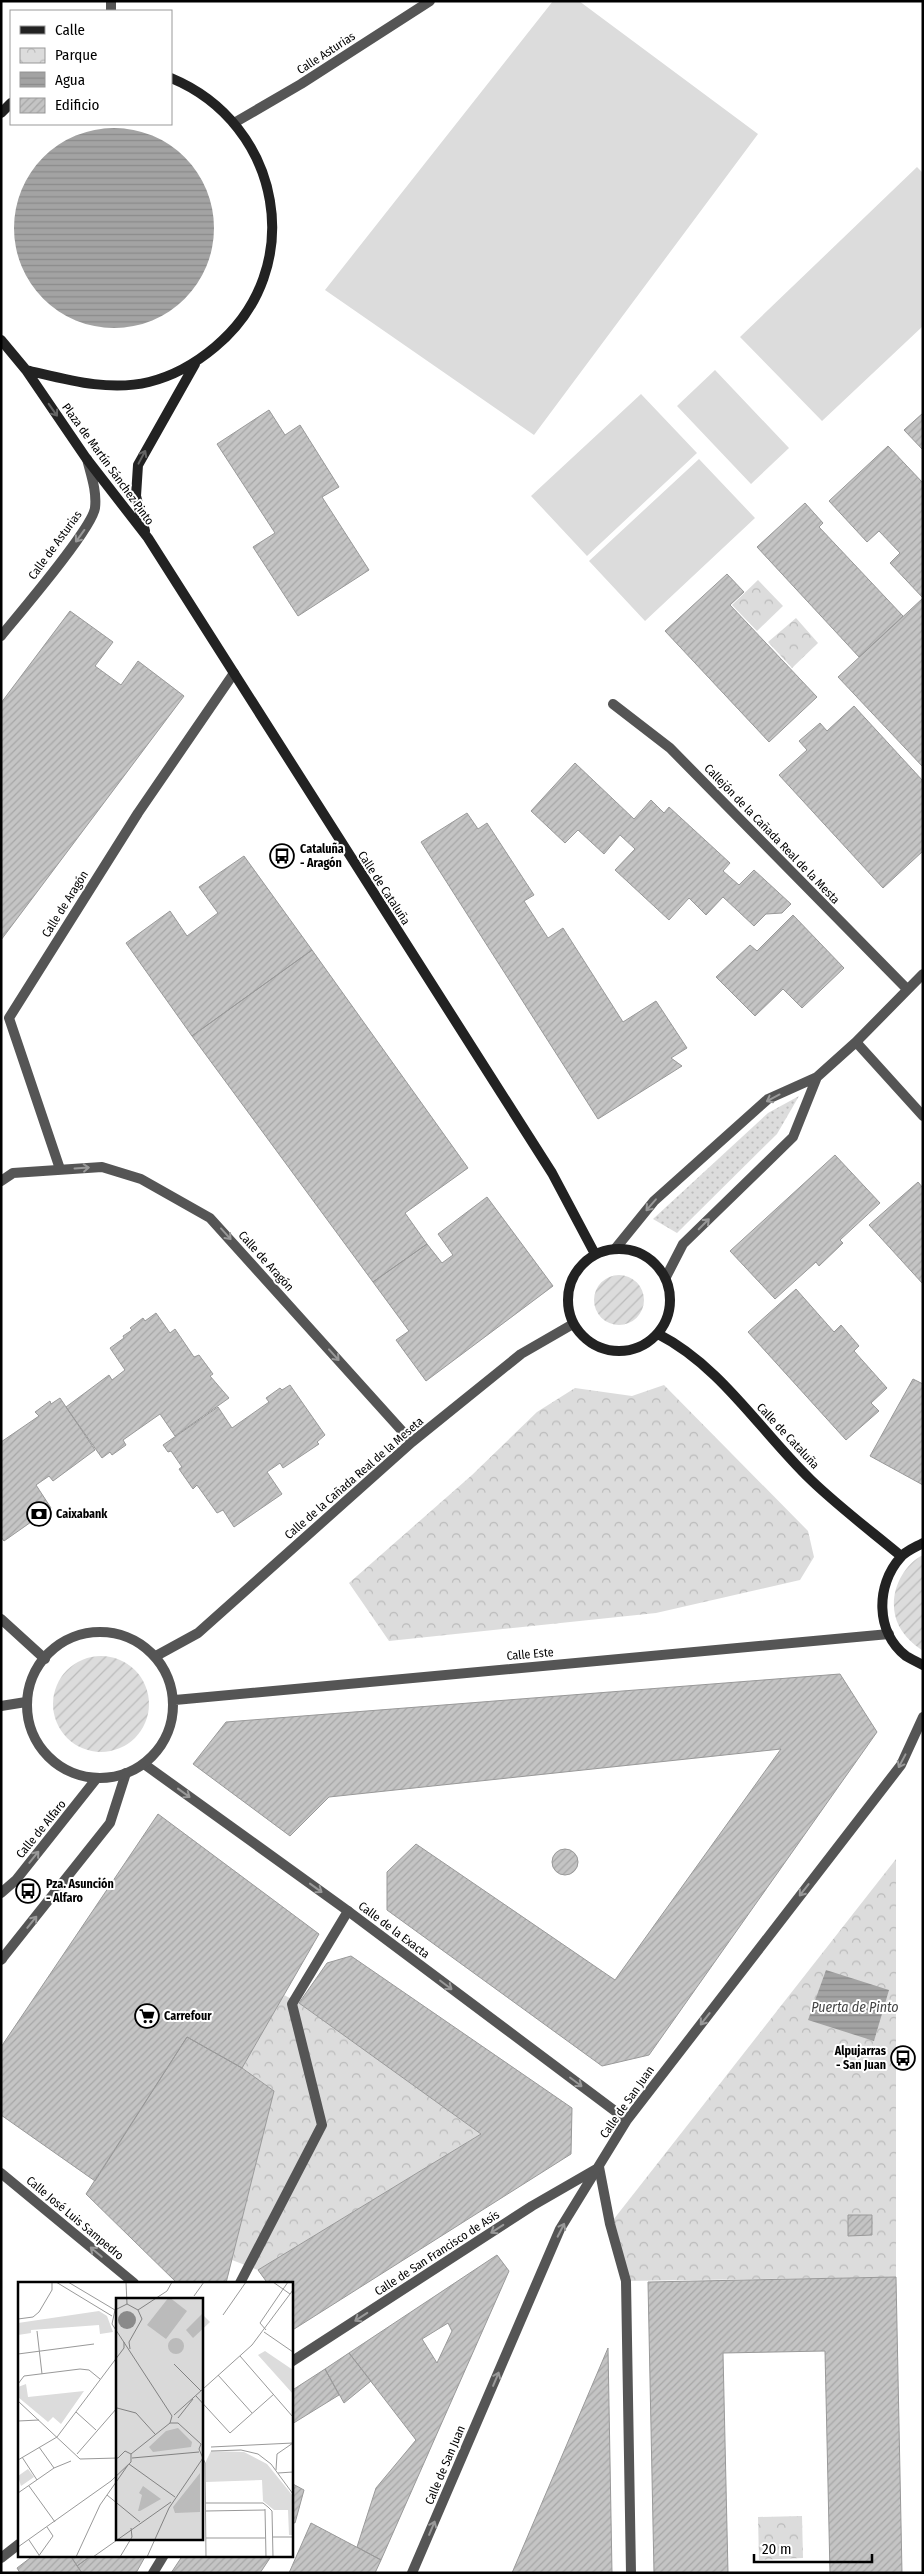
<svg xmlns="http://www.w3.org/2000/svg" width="924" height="2574" viewBox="0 0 924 2574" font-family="'Fira Sans Condensed',sans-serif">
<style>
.grass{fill:url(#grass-dots)}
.park{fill:url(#park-crowns)}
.garden{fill:url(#garden-furrows)}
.pitch{fill:#dcdcdc}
.water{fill:url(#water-rules)}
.building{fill:url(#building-hatch);stroke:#999;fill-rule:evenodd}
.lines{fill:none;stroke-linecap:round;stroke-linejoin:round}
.pedestrian{stroke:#555;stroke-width:10}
.minor{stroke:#555;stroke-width:10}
.tertiary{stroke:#555;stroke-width:10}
.secondary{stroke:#222;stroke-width:10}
.oneway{stroke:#646464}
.oneway2{stroke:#999}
.labels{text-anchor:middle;stroke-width:4;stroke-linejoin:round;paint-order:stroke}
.street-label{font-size:12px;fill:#000;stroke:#fff}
.poi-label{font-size:12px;font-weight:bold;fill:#000;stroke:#fff;text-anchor:start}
.water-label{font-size:14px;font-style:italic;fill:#444;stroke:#fff}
.inset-road{fill:none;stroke:#999;stroke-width:1}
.view{fill:#000;fill-opacity:0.15;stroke:#000;stroke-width:2.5}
.inset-edge{fill:none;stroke:#000;stroke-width:2.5}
</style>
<defs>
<pattern id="grass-dots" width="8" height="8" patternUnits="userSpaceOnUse" patternTransform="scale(1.25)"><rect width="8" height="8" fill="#dcdcdc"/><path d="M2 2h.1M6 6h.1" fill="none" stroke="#bbb" stroke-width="1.8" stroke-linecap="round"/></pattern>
<pattern id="park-crowns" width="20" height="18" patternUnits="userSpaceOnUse" patternTransform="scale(1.25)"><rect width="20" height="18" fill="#dcdcdc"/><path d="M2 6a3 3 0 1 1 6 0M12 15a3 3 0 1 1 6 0" fill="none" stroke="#bbb"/></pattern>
<pattern id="garden-furrows" width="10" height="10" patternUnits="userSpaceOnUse" patternTransform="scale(1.25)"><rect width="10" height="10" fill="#dcdcdc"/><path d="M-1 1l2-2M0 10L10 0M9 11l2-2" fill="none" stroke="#bbb"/></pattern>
<pattern id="water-rules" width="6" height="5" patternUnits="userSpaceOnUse" patternTransform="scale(1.25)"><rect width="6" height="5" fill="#a3a3a3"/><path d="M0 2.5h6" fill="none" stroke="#8b8b8b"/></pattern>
<pattern id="building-hatch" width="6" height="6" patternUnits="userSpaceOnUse" patternTransform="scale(1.25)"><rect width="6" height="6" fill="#c4c4c4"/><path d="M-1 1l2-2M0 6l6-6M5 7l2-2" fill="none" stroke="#a7a7a7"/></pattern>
</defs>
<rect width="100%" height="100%" fill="#fff"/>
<!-- grass -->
<path class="grass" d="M799,1096L777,1134L677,1233L653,1219L768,1113Z"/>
<!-- park -->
<path class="park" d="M758,580L783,606L757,631L732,605Z
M796,618L818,643L792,668L768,642Z
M664,1385L808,1531L814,1557L800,1580L656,1613L389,1641L349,1583L472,1475L537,1412L575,1388L632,1396Z
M896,1859V2277L626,2281L610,2224Z
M284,1995L299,2003L481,2134L258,2270L232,2260L274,2091L242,2068Z
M802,2516L803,2558L759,2560L758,2517Z"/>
<!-- garden -->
<path class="garden" d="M594 1300a25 25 0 1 1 50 0a25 25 0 1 1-50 0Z
M923,1555V1651C913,1644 905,1637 899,1626C886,1601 899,1567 923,1555Z
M53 1704a48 48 0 1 1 96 0a48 48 0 1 1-96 0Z"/>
<!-- pitch -->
<path class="pitch" d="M553,1H579L758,134L534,435L325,290Z
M917,167L923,173V326L822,421L740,337Z
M715,370L789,448L751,484L677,406Z
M641,394L697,453L587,556L531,496Z
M699,459L755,518L645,621L589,561Z"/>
<!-- water -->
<path class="water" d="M14 228a100 100 0 1 1 200 0a100 100 0 1 1-200 0Z
M826,1970L889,1990L874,2041L808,2020Z"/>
<!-- building -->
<path class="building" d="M269,410L285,435L300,425L339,487L322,497L369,570L298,616L253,547L275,533L217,444Z
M923,413V450L904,430Z
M888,446L923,483V767L838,677L923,598L890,563L900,553L879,531L867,542L829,501Z
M805,503L823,523L819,527L903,616L859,657L757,547Z
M727,574L744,592L730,605L817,697L769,742L665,631Z
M70,611L113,642L95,666L121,685L138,661L184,696L1,940V703Z
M854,706L923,781V851L883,888L779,775L807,750L799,741L820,723L827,731Z
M575,763L634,819L651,800L664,813L669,807L730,863L723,871L739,885L754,870L791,904L782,913L766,914L754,926L723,897L706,915L689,898L669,920L615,870L635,849L620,835L604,854L578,830L565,843L531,811Z
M467,813L478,829L487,823L534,895L524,901L548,938L563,928L623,1022L656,1001L687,1048L671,1058L682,1066L598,1119L421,842Z
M244,856L312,950L192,1036L126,943L170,911L187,936L218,913L199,887Z
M793,915L844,968L802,1008L783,989L755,1016L716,977L750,945L757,951Z
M312,950L468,1168L405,1213L427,1244L373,1282L192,1036Z
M835,1155L880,1203L840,1240L843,1243L819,1266L816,1262L775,1299L730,1251Z
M918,1182L923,1188V1284L869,1225Z
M487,1197L553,1286L426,1381L396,1340L409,1331L373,1282L427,1244L442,1263L453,1255L438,1234Z
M796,1289L834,1332L841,1325L859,1346L854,1351L887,1388L871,1403L879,1411L846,1440L748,1332Z
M156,1313L170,1333L175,1329L194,1357L199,1355L213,1374L210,1376L229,1398L175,1436L160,1414L123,1440L126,1445L112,1455L110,1452L102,1458L66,1407L109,1375L112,1380L125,1370L110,1348L124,1338L123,1336L132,1330L130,1328L143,1318L145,1321Z
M913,1379L923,1384V1485L870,1456Z
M290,1385L325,1435L317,1442L319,1444L283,1468L280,1463L267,1472L282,1494L234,1527L223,1510L217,1513L197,1485L193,1489L179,1469L182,1467L171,1451L168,1452L163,1445L218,1407L232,1428L269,1402L266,1398L280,1388L282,1390Z
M60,1398L95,1450L53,1481L49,1476L36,1485L51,1508L4,1541L1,1537V1442L39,1416L35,1412L50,1401L51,1404Z
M840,1674L877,1732L649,2055L602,2066L387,1910V1872L416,1844L615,1980L781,1749L329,1797L290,1836L193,1764L226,1722Z
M158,1814L319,1934L242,2068L187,2037L95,2181L1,2115V2047Z
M552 1862a13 13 0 1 1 26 0a13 13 0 1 1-26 0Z
M351,1956L572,2108L571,2154L291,2331V2283H262L266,2281L258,2270L481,2134L299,2003L327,1963Z
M187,2037L242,2068L274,2091L226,2283H177L86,2194Z
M848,2215H872V2235L848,2236Z
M497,2255L509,2271L381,2560L357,2547L376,2488L416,2440L349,2353ZM448,2323L452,2331L437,2363L422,2339Z
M896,2277L902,2573H830L825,2351L723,2353L728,2573H654L648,2282Z
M608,2348L612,2573H512Z
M349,2353L371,2381L344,2403L325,2369Z
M325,2369L339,2395L292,2424L291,2391Z
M291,2483L304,2490L295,2523L291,2522Z
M311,2523L381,2560L375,2573H289Z
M34,2555H70L82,2573H20L17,2568Z
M70,2555H92L77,2566Z
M92,2555H146L136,2573H82L77,2566Z
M183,2555H272L260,2573H171Z"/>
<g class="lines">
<!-- pedestrian -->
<path class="pedestrian" d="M60,1169L9,1018L138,813L234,673
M1,1619L45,1659
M599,2167L610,2224L626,2281L631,2573
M240,2283L322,2125L292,2004L348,1911"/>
<!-- minor -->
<path class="minor" d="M234,123L301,84L430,1
M1,636C19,614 92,529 95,508C97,491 91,475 87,459
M613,704L670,748L907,989
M856,1042L923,1116
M1,1181L13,1173L102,1167L141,1179L210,1218L412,1442
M615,1249L654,1201L768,1099L817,1077L856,1042L923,974
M666,1277L683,1244L793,1137L817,1077
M156,1656L198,1633L412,1442L521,1354L573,1324
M144,1764L348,1911L627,2120
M1,1960L110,1823L126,1773
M1,2173L134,2283
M291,2362L532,2206L598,2168
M1,2558L19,2544
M153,2573L164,2555
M412,2573L560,2229L627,2120L901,1765L923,1717"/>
<!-- tertiary -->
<path class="tertiary" d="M111,1V11
M27 1705a73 73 0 1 1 146 0a73 73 0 1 1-146 0Z
M175,1700L889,1634
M1,1706L26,1702
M1,1893L16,1880L97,1778
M1,1959H2"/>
<!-- secondary -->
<path class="secondary" d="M1,113L11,103
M1,340L26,370L86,458L148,538L552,1173L595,1254
M26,370C65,379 108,392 149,382C173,376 196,363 215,347C309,269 282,124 171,78
M145,531L136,496L138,465L195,364
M568 1300a51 51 0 1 1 102 0a51 51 0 1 1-102 0Z
M658,1334C721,1366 761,1432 811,1480C839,1507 871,1531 901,1556
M923,1543C916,1547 905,1551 900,1558C876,1585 875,1632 906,1656C911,1659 917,1662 923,1665"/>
</g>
<!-- one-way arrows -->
<defs><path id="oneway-shaft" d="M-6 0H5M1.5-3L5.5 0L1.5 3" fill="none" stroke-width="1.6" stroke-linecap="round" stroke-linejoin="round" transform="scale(1.25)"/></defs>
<g class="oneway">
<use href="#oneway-shaft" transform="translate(53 410) rotate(55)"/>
<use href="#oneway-shaft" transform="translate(142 457) rotate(-62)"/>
</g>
<g class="oneway2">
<use href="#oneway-shaft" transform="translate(80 536) rotate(126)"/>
<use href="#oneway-shaft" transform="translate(773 1098) rotate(152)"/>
<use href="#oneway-shaft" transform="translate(82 1168) rotate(-4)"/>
<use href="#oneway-shaft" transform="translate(651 1205) rotate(131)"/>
<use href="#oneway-shaft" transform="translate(704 1224) rotate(-45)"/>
<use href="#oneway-shaft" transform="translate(226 1234) rotate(48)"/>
<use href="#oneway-shaft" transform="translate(334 1355) rotate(48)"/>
<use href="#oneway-shaft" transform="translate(902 1761) rotate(118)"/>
<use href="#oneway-shaft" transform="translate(184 1793) rotate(36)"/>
<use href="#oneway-shaft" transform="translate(34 1857) rotate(-51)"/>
<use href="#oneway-shaft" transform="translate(316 1888) rotate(36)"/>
<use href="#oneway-shaft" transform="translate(804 1890) rotate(128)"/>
<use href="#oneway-shaft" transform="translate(32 1922) rotate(-51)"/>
<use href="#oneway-shaft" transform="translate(446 1985) rotate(37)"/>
<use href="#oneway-shaft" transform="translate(705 2019) rotate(128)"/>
<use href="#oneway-shaft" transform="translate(576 2082) rotate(37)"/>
<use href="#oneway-shaft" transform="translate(497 2229) rotate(147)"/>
<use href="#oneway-shaft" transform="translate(561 2230) rotate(-63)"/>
<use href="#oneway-shaft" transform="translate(96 2252) rotate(-140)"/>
<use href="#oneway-shaft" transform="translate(361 2317) rotate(147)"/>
<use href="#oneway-shaft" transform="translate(496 2379) rotate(-67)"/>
<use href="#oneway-shaft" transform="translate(432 2528) rotate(-67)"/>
</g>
<!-- icons -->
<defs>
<g id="bus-ring" transform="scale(1.25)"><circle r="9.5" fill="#fff" stroke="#000" stroke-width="1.5"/><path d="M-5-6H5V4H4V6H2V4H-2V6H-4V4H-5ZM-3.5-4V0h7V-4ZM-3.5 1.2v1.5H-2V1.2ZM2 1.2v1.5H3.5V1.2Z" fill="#000"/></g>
<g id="bank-ring" transform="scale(1.25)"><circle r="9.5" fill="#fff" stroke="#000" stroke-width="1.5"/><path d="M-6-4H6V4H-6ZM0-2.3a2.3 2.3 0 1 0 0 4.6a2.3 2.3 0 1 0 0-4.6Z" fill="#000"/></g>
<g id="supermarket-ring" transform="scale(1.25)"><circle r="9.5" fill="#fff" stroke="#000" stroke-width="1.5"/><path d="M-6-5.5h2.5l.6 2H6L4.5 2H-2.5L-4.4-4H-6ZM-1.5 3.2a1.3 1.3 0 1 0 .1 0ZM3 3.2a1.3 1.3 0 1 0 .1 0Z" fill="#000"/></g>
</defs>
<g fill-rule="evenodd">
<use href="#bus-ring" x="282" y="856"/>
<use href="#bank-ring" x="39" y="1514"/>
<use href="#bus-ring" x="28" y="1891"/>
<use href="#supermarket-ring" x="147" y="2016"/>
<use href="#bus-ring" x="903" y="2058"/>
</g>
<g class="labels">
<!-- street labels -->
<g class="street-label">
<text transform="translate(326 53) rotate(-33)" y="4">Calle Asturias</text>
<text transform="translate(108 464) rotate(54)" y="4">Plaza de Martín Sánchez Pinto</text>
<text transform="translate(55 545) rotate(-54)" y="4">Calle de Asturias</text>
<text transform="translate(772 834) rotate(46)" y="4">Callejón de la Cañada Real de la Mesta</text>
<text transform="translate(384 888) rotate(57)" y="4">Calle de Cataluña</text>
<text transform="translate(65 904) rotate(-58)" y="4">Calle de Aragón</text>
<text transform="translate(266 1261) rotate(48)" y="4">Calle de Aragón</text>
<text transform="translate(788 1436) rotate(47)" y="4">Calle de Cataluña</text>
<text transform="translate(354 1478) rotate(-41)" y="4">Calle de la Cañada Real de la Meseta</text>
<text transform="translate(530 1654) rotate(-5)" y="4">Calle Este</text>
<text transform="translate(41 1829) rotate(-51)" y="4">Calle de Alfaro</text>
<text transform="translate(394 1930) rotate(37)" y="4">Calle de la Exacta</text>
<text transform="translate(627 2102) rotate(-55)" y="4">Calle de San Juan</text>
<text transform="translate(75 2218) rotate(40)" y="4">Calle José Luis Sampedro</text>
<text transform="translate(437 2253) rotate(-33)" y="4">Calle de San Francisco de Asís</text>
<text transform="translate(445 2465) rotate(-67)" y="4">Calle de San Juan</text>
</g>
<!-- poi labels -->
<g class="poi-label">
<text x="300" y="853">Cataluña<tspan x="300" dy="14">- Aragón</tspan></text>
<text x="56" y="1518">Caixabank</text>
<text x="46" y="1888">Pza. Asunción<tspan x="46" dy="14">- Alfaro</tspan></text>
<text x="164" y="2020">Carrefour</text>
<text x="886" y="2055" text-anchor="end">Alpujarras<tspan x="886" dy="14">- San Juan</tspan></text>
</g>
<!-- water labels -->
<g class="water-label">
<text x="855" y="2012">Puerta de Pinto</text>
</g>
</g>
<!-- overview -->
<g transform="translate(18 2282)">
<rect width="275" height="275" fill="#fff"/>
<path d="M10,187L16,195L3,204L0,194Z" fill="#dcdcdc"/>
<path d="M8,102L10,115L66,109L43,142L35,135L30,140L0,115V105ZM160,146L174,160L173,165L135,170L131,165L148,149ZM193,169L226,170L249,182L275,214V253H271L270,228H256L245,219L244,198L188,200L187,181ZM182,191V230L157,231L155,225ZM125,204L143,217L122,229H120L124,213L121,211Z" fill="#dcdcdc"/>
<path d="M81,29L89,34L95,50L82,52L81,43L13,48V51L0,53V41ZM247,69L275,88V112L240,73Z" fill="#dcdcdc"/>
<path d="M151,15L169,29L148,57L129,43ZM184,32L192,40L175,56L168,48ZM150 64a8 8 0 1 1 16 0a8 8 0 1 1-16 0Z" fill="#dcdcdc"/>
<path d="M100 38a9 9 0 1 1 18 0a9 9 0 1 1-18 0Z" fill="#a3a3a3"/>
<path class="inset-road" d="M38,0L94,34M50,0L97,28M108,0L109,22M255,0L272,12M176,14L186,0M120,28L149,9L154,0M205,33L228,0M0,37L15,35L21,30L34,8V0M248,48L242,41L270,0M19,49L24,92M246,50L275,70M112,67L111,60L124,37L120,28L109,22L97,28L94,42L154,134M0,72L76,62M222,74L275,135M156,82L183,109M200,93L234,131M0,102L6,94L62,87L71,88L82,97M178,114L212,151L256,112M0,119L62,177M58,130L78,148M156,133L234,63L275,8M154,134L152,141H160M160,136L175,117M0,139L21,138M160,141L183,162M183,162L181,167L187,181L188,275M21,165L36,186M193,165L275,161M193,169L223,168L240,172L253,182L275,212M59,172L99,126L118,131L137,152M113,172L152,141M4,175L19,198M100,176L107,169L113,172M114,176L181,170M62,177L100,176M0,178L39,155L106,66V60M111,182L157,215M258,188L259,172L275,161M260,191L275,190M11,204L37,240M0,211L36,186L53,179M89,213L122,240M187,221H245L250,225L254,229L255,275M247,227L248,275M188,229L247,228M255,255H275M188,256H247M11,258L21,273M0,265L93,199L113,180V172M20,275L35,254L29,245M58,275L82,223L110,183M75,275L153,220M102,275L114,255L113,246M129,275L151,226L185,176"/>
<path class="view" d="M98,16H185V258H98Z"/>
<rect width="275" height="275" class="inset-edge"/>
</g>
<!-- border -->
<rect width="924" height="2574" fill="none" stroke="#000000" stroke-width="5"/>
<!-- legend -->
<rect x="10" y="10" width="162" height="115" fill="#ffffff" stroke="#999999"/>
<rect x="20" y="26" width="25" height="8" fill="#222222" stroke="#999999"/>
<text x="55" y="35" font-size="15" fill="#000000">Calle</text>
<rect x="20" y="48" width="25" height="15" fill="url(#park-crowns)" stroke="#999999"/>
<text x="55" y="60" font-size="15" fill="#000000">Parque</text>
<rect x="20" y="72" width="25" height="15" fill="url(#water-rules)" stroke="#999999"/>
<text x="55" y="85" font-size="15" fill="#000000">Agua</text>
<rect x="20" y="98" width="25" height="15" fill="url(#building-hatch)" stroke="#999999"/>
<text x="55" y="110" font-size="15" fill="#000000">Edificio</text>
<!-- scale -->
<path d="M754 2554v8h118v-8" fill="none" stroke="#000000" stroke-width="2.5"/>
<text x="762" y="2554" font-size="15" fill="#000000" stroke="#ffffff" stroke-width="4" paint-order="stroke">20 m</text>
</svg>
